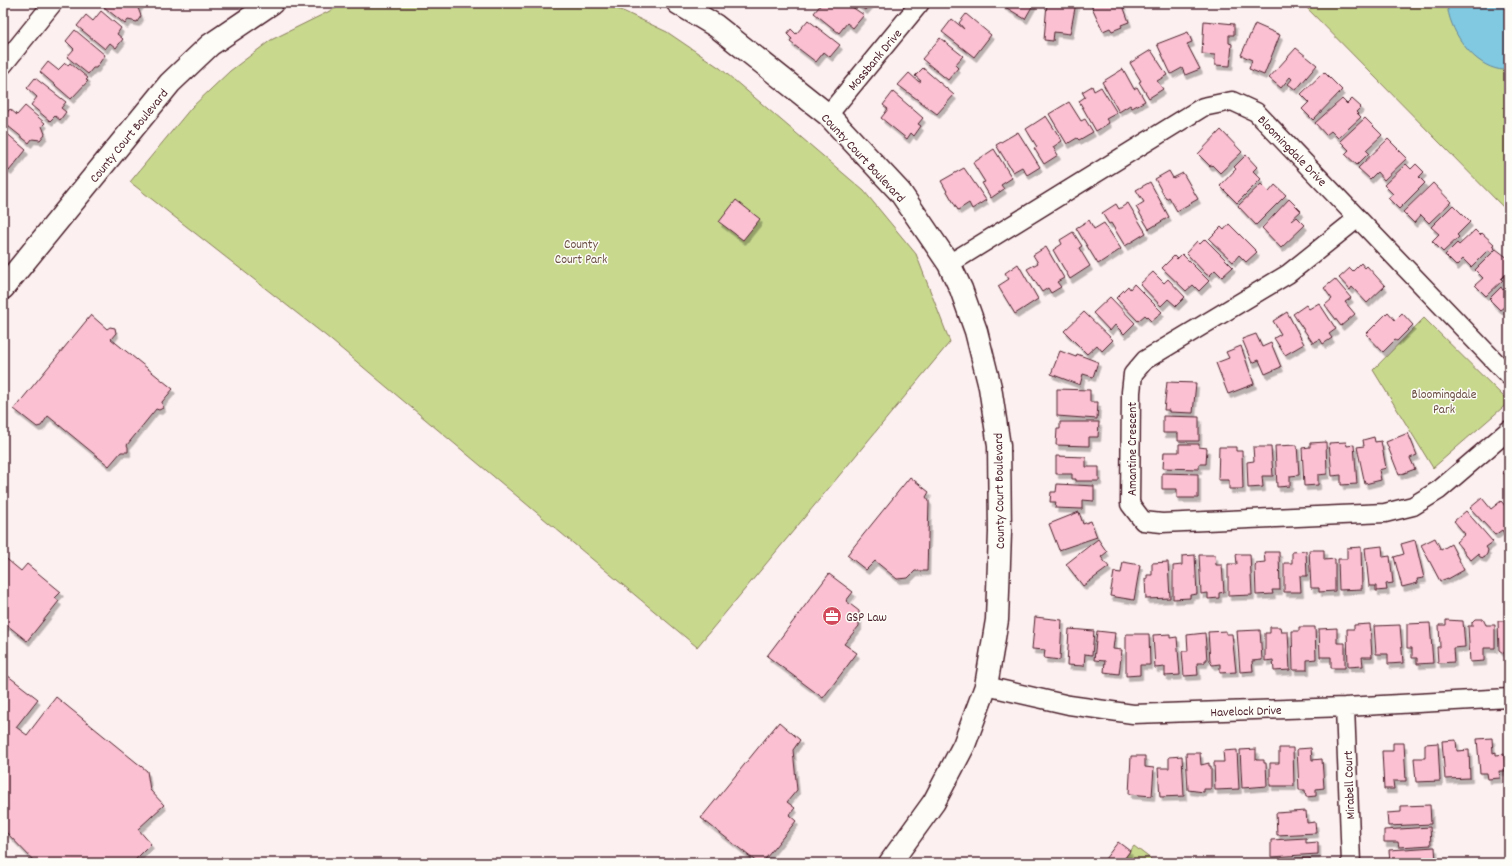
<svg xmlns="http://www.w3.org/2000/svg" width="1512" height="866" viewBox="0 0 1512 866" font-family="Dekko,sans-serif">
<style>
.green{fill:#c8d98e;stroke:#897c5c}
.water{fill:#80c9e1;stroke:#6a8598}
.building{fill:#fbc1d2;stroke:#4a1f2b;filter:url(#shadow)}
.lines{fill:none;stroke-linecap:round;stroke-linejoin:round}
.minor-casing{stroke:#4a1f2b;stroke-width:21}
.tertiary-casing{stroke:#4a1f2b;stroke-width:25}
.minor{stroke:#fdfcf7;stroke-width:18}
.tertiary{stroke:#fdfcf7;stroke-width:22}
.labels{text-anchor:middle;stroke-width:3;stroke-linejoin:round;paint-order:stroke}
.street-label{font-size:13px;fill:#4a1f2b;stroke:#fdfcf7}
.park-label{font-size:13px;fill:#6a4e44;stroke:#fdfcf7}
.poi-label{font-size:13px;fill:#4a1f2b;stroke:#fdfcf7;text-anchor:start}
</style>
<defs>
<filter id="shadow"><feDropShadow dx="2.5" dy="4.5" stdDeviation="0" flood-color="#0004"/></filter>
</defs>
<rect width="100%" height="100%" fill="#fdf0f0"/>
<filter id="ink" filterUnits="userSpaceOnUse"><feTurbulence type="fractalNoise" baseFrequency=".025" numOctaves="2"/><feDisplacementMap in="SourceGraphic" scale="8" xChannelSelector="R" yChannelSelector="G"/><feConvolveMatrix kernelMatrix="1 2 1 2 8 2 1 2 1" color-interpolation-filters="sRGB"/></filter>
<g filter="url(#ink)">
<!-- green -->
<path class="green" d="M349,3H601L625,12L667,32L720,68L864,191L916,254L950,342L697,647L326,336L130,182L191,108L230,71L271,40L340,6Z
M1302,3H1509V213Z
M1424,318L1509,402L1433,468L1373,370Z
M1134,846L1156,863H1121Z"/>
<!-- water -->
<path class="water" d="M1446,3H1509V70C1483,72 1461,47 1452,24C1449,17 1448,10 1446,3Z"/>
<!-- building -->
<path class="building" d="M107,3H140L141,4L138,8L141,16L137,22L128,20L125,24L104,7Z
M822,3H846L864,15L853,28L847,23L839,33L814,13Z
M855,3H871L865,10Z
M1003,3H1034L1025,19L1002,5Z
M1047,3H1076L1070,34L1054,32L1053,41L1044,40Z
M1090,3H1122L1129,22L1121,25L1122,27L1112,31L1110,28L1103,31Z
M101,11L121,28L117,34L123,39L116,48L110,43L105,49L77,26L86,15L93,21Z
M966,14L991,35L974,57L942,32L952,19L964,29L959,23Z
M808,20L840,45L830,57L824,52L816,62L790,42L792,39L787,34L791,29L796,34Z
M1204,21L1234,24V35H1229V43L1232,44L1230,66L1215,65V55L1202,54Z
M1255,24L1280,35L1264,75L1249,69L1252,60L1241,55Z
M75,30L105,55L96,68H93L88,74L67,57L74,49L66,41Z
M1188,32L1192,42L1187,44L1200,69L1185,75L1182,68L1171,74L1157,44Z
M940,38L963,56L955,65L958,68L948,80L922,59Z
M1296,48L1317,65L1296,90L1288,84L1292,79L1290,77L1281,88L1269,78Z
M1151,50L1167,75L1157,81L1163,89L1149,98L1139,82L1141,81L1130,63Z
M48,62L58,70L65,63L68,65L70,63L88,78L86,80L88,81L71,99L40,72Z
M923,68L954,95L937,114L898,85L909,73L919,82L921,81L915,76Z
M1123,69L1134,89L1137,87L1145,101L1132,108L1130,105L1119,112L1102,82Z
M1324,72L1342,90L1313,120L1302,109L1309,102L1301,94Z
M35,78L66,102L61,108L66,112L60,120L55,116L50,121L31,105L37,97L27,88Z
M1092,86L1094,91L1101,87L1117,113L1106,119L1109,123L1096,131L1079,101L1085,97L1082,92Z
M893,92L923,118L918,124L921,126L914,136L911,133L907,139L881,118L888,109L883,105Z
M1342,99L1347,104L1352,99L1361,107L1356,112L1361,117L1338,138L1331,131L1326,135L1315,123Z
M1069,102L1081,121L1085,119L1093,132L1079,140L1077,138L1067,144L1049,114Z
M25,106L45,123L42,126L45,134L40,140L32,139L29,143L3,122V117L10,109L17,115Z
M1046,116L1062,141L1053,147L1058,155L1044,164L1034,148L1037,147L1026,129Z
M1365,118L1382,135L1366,150L1369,153L1357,165L1345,154L1349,150L1340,141Z
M3,130L26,150L9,171L3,166Z
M1221,130L1242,152L1220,173L1212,165L1210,166L1198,154Z
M1018,132L1040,167L1027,175L1022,167L1013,172L996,145Z
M1388,139L1407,158L1384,180L1377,172L1370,179L1358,168Z
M994,149L1012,178L1001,185L1004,189L991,198L982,183L985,182L973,163Z
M1246,155L1257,167L1253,171L1261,179L1237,203L1220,186L1236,169L1234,167Z
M1406,164L1411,169L1416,164L1424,172L1419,177L1425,183L1399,209L1388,198L1393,194L1384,185Z
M964,168L986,200L972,209L969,203L958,210L941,181Z
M1169,171L1173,178L1183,173L1198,199L1177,211L1169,197L1166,199L1155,179Z
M1150,182L1169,217L1149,229L1136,207L1144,202L1136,190Z
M1433,183L1451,202L1429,223L1421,215L1414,223L1403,212Z
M1261,184L1269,192L1275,185L1286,195L1256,225L1238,206Z
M1289,199L1301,211L1291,220L1292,221L1297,217L1305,225L1281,248L1262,228Z
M736,200L760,219L743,240L719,222Z
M1128,203L1146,233L1125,246L1111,223L1109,224L1102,213L1116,204L1119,209Z
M1453,205L1470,222L1457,235L1459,237L1443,252L1432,241L1439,234L1431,227Z
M1089,220L1094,229L1104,223L1121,249L1098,264L1076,228Z
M1229,224L1257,252L1246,262L1239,255L1233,262L1209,239L1221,227L1224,230Z
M1475,230L1480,235L1482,233L1494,244L1492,246L1495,248L1491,252L1488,250L1471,267L1463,259L1456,266L1445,255L1457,243L1459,245Z
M1073,232L1082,246L1079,248L1090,266L1070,279L1053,250L1062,244L1060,240Z
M1205,239L1233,267L1222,277L1215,270L1209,276L1206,274L1186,253L1197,241L1200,244Z
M1046,247L1064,278L1057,282L1061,287L1051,293L1048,288L1042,292L1027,269L1038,263L1033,255Z
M1496,249L1509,259V271L1501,279L1503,280L1486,296L1475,285L1483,278L1475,270Z
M1182,254L1209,281L1199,291L1193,285L1186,291L1162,268L1174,256L1177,259Z
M1361,263L1365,268L1367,266L1385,286L1367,303L1352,287L1350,290L1339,278L1350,268L1353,271Z
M1018,264L1038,299L1015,314L998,286L1009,279L1005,273Z
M1153,272L1164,283L1168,279L1185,297L1176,306L1168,299L1161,306L1140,284Z
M1335,279L1351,298L1345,302L1355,314L1341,326L1325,305L1332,299L1324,288Z
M1134,284L1162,312L1151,321L1145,315L1138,321L1116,298L1128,286L1130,289Z
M1509,284V312L1504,307L1500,310L1489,299L1501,287L1503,290Z
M1110,297L1135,323L1124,334L1115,325L1110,331L1093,313Z
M1319,303L1336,329L1329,334L1332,338L1323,344L1320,339L1313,343L1293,314L1306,305L1309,309Z
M1084,312L1113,340L1102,351L1097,345L1087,354L1064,331Z
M1287,312L1304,344L1285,355L1274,338L1281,334L1273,321Z
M1388,312L1395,320L1402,313L1413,325L1397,341L1395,340L1383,352L1366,334Z
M91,315L107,329L110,327L115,328L116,333L111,339L173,389L162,402L163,408L159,410L156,409L127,445L128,447V452H121L109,466L48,416L41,426L37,427L14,409Z
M1256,334L1262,347L1271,343L1281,367L1265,374L1259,360L1252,363L1242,339Z
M1241,346L1254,384L1228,394L1216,363L1229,358L1226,352Z
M1060,351L1076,357L1077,354L1098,362L1093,377L1083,374L1080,385L1051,374Z
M1167,382L1196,383L1193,413L1169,412V410H1164Z
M1057,389L1090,390V402H1098L1097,419L1057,416Z
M1163,416L1199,417V441H1178V433H1163Z
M1060,422H1099L1098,437H1089V446L1056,445L1057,429H1060Z
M1408,433L1417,455L1410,458L1415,469L1399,475L1386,442Z
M1374,437L1375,442L1381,441L1386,468L1379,470L1381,480L1365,484L1357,447L1364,446L1363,440Z
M1326,442L1327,474L1318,475V485L1304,486L1302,448L1310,447V443Z
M1346,442L1347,446L1354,445L1357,484L1341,485V475L1332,476L1329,443Z
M1179,444H1199V447L1207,448L1206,464H1199V469L1163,468L1164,452H1179Z
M1297,445L1299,475L1290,476V486L1277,487L1275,446Z
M1219,447H1236V451H1242L1243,489H1229V480H1218Z
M1253,447H1271L1273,476H1262L1263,487L1248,488L1247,462L1254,461Z
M1056,456L1086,457V467H1099V481H1076V479H1072V474H1056Z
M1509,465V479L1502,472Z
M1162,473L1198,474V498H1177V489H1162Z
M910,477L929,492L926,497L929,501L927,571H915L908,578L897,579L875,561L866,570L847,555Z
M1057,484L1094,486V501L1082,500V509L1055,508L1056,502H1050L1051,492H1056Z
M1482,498L1491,509L1501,501L1509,510L1508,533H1504L1502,530L1495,535L1470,508Z
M1466,511L1493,542L1486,547L1488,550L1487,554L1484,558L1480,557L1478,554L1471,560L1456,542L1465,534L1454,521Z
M1079,512L1083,524L1091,521L1097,537L1059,550L1049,524Z
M1435,538L1441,550L1451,544L1464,570L1448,579V578L1440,581L1421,545Z
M1098,539L1107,552L1101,557L1109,567L1083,586L1066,564Z
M1415,540L1424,578L1417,579L1418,583L1402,587L1394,557L1404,554L1401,544Z
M1382,546L1383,557L1390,556L1393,583L1386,584L1387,590L1376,591V586H1369L1365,548Z
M1361,547L1362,589L1339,590L1338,559H1347V548Z
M1309,550H1324V560L1335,559V591L1319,592V588H1311Z
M1306,551L1307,576H1300L1301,592H1284V563H1292V552Z
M1264,552H1279L1280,590H1272L1273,594L1256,595L1255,566L1256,563L1265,562Z
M1236,554H1250L1252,595L1228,596V564H1237Z
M1195,555L1197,594L1190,595V598L1173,599V566L1182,565V556Z
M1199,555H1215L1216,565H1222L1224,592L1219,593V598L1208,599V593L1201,594Z
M3,556L21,571L27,564L61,592L55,598L59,601L27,641L7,625L3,629Z
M1123,562L1140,565L1134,600L1110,596L1114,572L1121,573Z
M1168,562L1170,598L1146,599L1145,579H1147V575H1152V563Z
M829,574L853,592L846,601L859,611V626L844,644L857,653L823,698L767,656Z
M1035,617L1062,620L1060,660L1044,658L1045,650L1032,649Z
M1475,619H1483L1486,625H1495V648H1484V661L1470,662L1468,626H1472V622Z
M1446,620L1463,621L1465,647L1453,648L1454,662L1438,663L1437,647H1440L1439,625H1446Z
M1498,621H1509L1508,652L1503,653L1499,650Z
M1430,623L1433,663L1417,664V658H1412V648H1407V624Z
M1370,624L1372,657H1362L1363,666L1348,667L1347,629H1354V625Z
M1400,625L1403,663L1388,664V654H1376L1374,626Z
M1270,627H1280L1281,632H1288L1290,670L1274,671L1273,660L1265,661V633H1270Z
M1299,627H1315L1316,659L1307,660V670H1293L1292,631H1299Z
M1337,628V643H1345V668H1331V657H1320L1319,629Z
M1069,629L1094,631L1092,655L1085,654L1084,666L1067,665Z
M1260,630L1262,660L1252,661L1253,671L1240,672L1237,631Z
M1097,631L1115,633L1113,649L1122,650L1119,674L1104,672L1105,661L1094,660Z
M1226,631V634H1232L1236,672L1220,673V664L1212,665L1210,661L1208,632Z
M1205,633L1207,660H1205V663H1197L1198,675L1184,676L1182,651H1188L1187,635Z
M1126,634H1149L1150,665H1140V675L1126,676Z
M1170,634V638L1177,637L1180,675L1165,676V667L1155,668L1153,635Z
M3,672L38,699L16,727L27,735L56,697L147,771L150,790L164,805L138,829L151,844L132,863H36L5,831L3,832Z
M779,722L800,740L793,750L797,790L787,802L795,808L789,815L796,821L762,863H758L701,818Z
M1492,738L1493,753L1496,752V755L1504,754L1505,771H1499L1500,778L1488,779L1487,773H1480L1477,739Z
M1456,740L1457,751L1469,750L1470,778L1445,779L1442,741Z
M1393,743H1404L1406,781H1393L1394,789H1384L1382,751H1393Z
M1438,743L1440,781L1416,782L1414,758H1425V744Z
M1279,748H1293L1294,786H1270V763H1279Z
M1311,748L1312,760L1322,759L1324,788L1316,789V796L1306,797L1305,790H1299L1297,749Z
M1256,749V760H1264V763H1266L1267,786L1242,788L1240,750Z
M1237,750L1239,789L1215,790L1214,762H1224L1223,751Z
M1186,753H1200L1201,765L1209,763V766H1211V789H1204V792L1188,790Z
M1131,756H1145V767L1154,768L1152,796L1129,794Z
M1182,756L1184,796L1160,797L1158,768H1169V757Z
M1430,805L1431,824L1388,826L1387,813L1401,812V806Z
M1306,811L1307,823L1315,822L1316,833L1277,835L1276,813Z
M1430,827L1431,845L1399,847L1398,842H1384V830Z
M1306,838V843L1318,842V854L1271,857V840Z
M1118,842L1130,851L1121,863H1102Z
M1435,847L1436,863H1390L1389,850Z
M1310,858V863H1322H1275L1274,860Z"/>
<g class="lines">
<!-- minor casing -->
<g class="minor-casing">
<path id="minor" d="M3,65L53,3
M828,115L920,3
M1358,218L1288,274L1145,360L1133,374L1131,392L1130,504L1143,521L1162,523L1385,513L1413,506L1439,490L1509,430
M949,264L1203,107L1232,101L1256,112L1509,376
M986,686L1069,705L1133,714L1345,707L1509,698
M1345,707L1351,863"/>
</g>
<!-- tertiary casing -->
<g class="tertiary-casing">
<path id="tertiary" d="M678,3L716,26L828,115L900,192L949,264L961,289L976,331L990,387L999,446L1000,532L997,620L986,686L964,745L934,802L890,863
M3,288L170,83L210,45L272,3"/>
</g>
<!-- minor -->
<use href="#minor" class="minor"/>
<!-- tertiary -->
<use href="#tertiary" class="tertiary"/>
</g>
</g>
<!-- icons -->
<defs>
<g id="office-disc" transform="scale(1)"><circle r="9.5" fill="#d1495b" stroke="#fdfcf7"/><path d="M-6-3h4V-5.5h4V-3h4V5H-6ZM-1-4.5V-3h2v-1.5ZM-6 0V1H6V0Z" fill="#fff"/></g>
</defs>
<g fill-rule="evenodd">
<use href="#office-disc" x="832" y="616"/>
</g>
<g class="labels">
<!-- street labels -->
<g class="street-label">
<text transform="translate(874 59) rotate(-50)" y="5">Mossbank Drive</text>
<text transform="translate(128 135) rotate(-51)" y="5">County Court Boulevard</text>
<text transform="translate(1293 150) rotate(46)" y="5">Bloomingdale Drive</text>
<text transform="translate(864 157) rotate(47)" y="5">County Court Boulevard</text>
<text transform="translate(1131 449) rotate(-90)" y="5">Amantine Crescent</text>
<text transform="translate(998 491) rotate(-91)" y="5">County Court Boulevard</text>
<text transform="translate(1246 710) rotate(-2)" y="5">Havelock Drive</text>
<text transform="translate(1348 785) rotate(-92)" y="5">Mirabell Court</text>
</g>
<!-- park labels -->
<g class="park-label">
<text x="581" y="248">County<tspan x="581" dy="15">Court Park</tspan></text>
<text x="1444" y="398">Bloomingdale<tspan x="1444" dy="15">Park</tspan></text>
</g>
<!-- poi labels -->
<g class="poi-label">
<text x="846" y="621">GSP Law</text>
</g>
</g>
<!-- margin -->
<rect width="1512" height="866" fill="none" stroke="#fdfcf7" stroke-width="16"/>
<rect x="8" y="8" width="1496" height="850" fill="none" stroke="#4a1f2b" stroke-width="1.5" filter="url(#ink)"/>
</svg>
